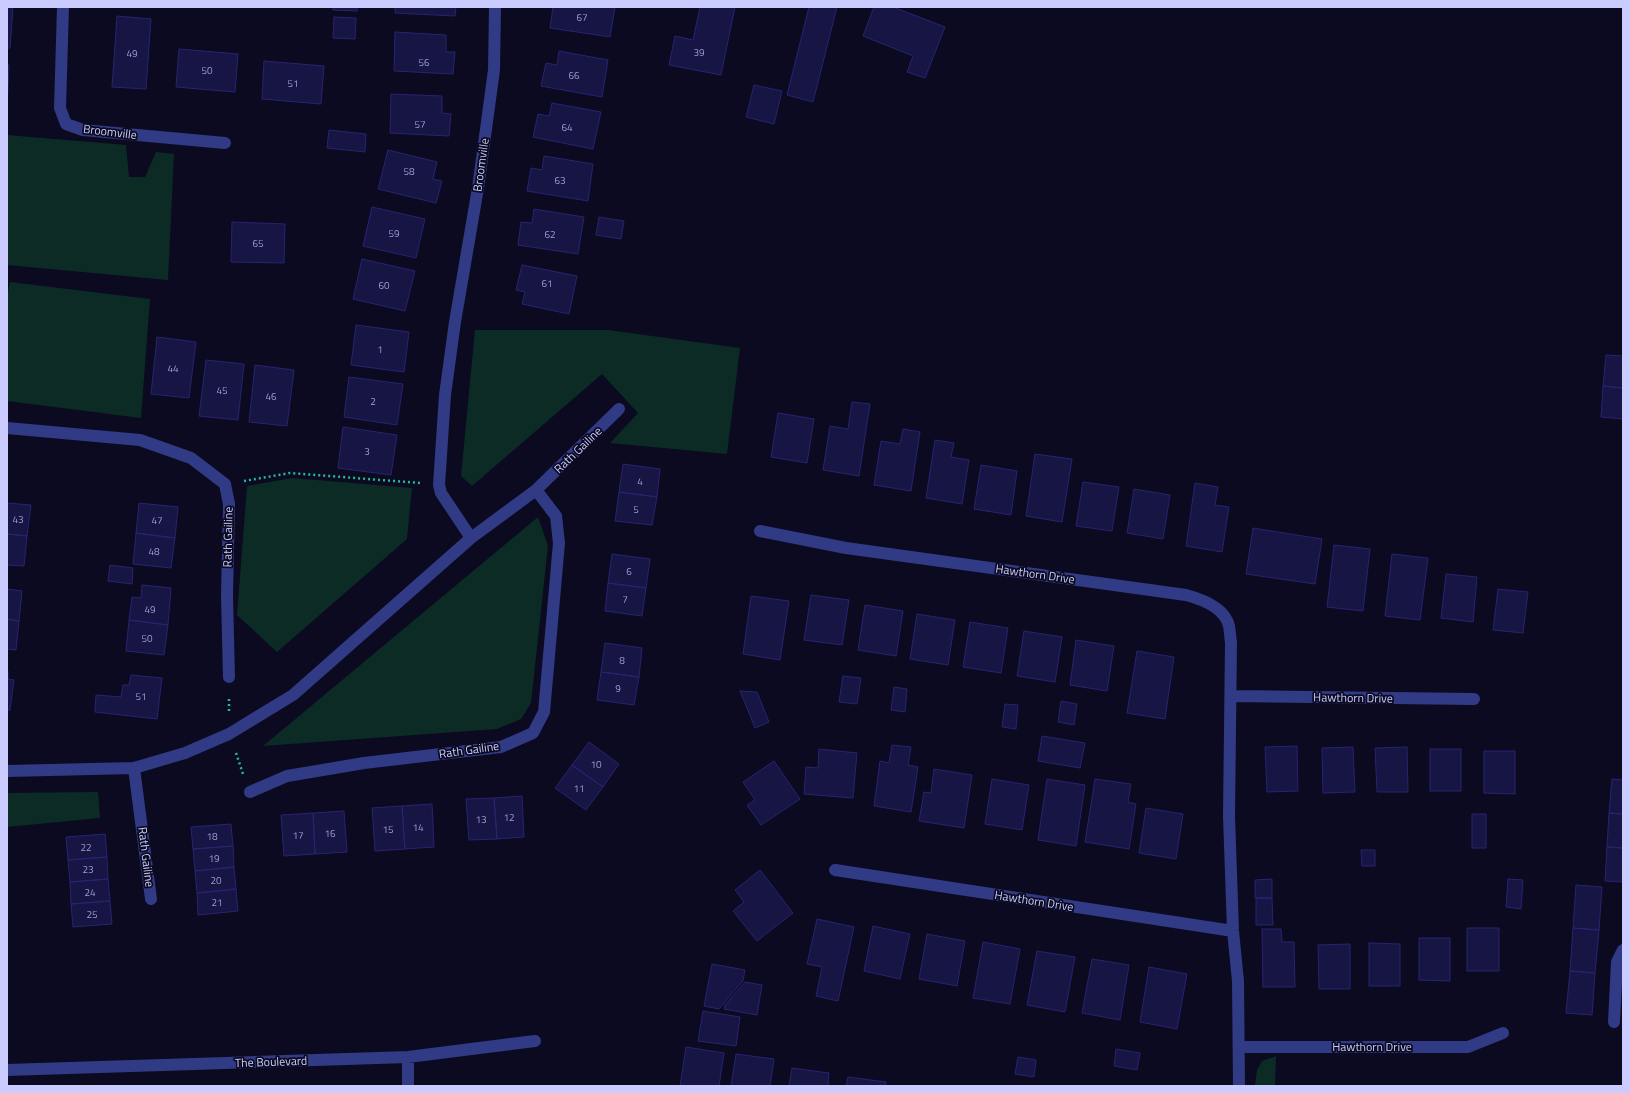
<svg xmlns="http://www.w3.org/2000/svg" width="1630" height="1093" viewBox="0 0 1630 1093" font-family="'Titillium Web',sans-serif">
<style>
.green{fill:#0d2b25}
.building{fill:#171543;stroke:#272471}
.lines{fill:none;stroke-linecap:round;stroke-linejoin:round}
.path{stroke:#21bb9a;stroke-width:2.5;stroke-dasharray:2 3;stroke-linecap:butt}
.minor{stroke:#313a84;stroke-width:12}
.labels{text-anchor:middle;stroke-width:3.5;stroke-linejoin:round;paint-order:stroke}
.number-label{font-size:10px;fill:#9d9ed0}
.street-label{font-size:12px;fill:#caccff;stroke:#0b0a20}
</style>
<rect width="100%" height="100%" fill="#0b0a20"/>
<!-- green -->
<path class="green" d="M7,135L126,145L129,177H145L156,152L174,154L168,280L7,265Z
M10,282L150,299L141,418L7,401V297Z
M475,330H608L740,348L727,454L610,443L638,413L602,374L472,486L461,476Z
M292,478L412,488L407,539L277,652L237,615L247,486Z
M538,517L548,546L531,703L521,719L497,729L263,746Z
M98,792L100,818L7,827V793Z
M1276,1056L1275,1086H1255L1257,1070L1262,1061Z"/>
<!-- building -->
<path class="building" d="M7,7H13L10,48H7Z
M333,7H357V11L333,10Z
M395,7H456L455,16L395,13Z
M553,7H615L610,37L550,28Z
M700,7H735L721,75L669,65L675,36L693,40Z
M809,7H837L813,102L787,95Z
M874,7H893L945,27L925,78L907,72L913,56L863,36Z
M117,16L151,19L146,89L112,87Z
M334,17L356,18L355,39L333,38Z
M395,32L446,35V52H455L453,74L394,71Z
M179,49L238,54L235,92L176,87Z
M559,51L608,60L602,97L541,86L546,63L557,65Z
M264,61L324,66L321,104L262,99Z
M7,65H9L7,108Z
M754,85L782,91L774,124L746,117Z
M391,94L442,96V113L451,114L449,136L390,133Z
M552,103L601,112L593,149L533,137L538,114L549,116Z
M329,130L366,134L365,152L327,148Z
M388,150L437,162L433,179L442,181L436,203L378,189Z
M544,156L593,164L588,201L527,191L531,168L542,170Z
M372,207L425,219L416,258L363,246Z
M534,209L584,217L578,254L518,245L521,222L532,223Z
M599,217L624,221L621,239L596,235Z
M232,222L285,224L284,263L231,262Z
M362,259L415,271L405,311L353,299Z
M522,265L577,276L569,314L522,304L525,292L516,290Z
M356,325L409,332L404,372L351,365Z
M157,337L196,342L189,398L151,394Z
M1606,355L1623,356V388L1603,386Z
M206,360L244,364L238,420L199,416Z
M255,365L294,370L287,426L249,422Z
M349,377L403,384L397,425L344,417Z
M1603,386L1623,388V419L1601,417Z
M852,402L870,404L859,476L823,470L830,426L848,429Z
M778,413L814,419L807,463L771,457Z
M343,427L397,435L391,475L338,468Z
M903,429L920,432L911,491L874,485L881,441L900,444Z
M935,440L954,443L951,457L969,460L962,504L926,498Z
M1035,454L1072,459L1062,522L1026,516Z
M623,464L660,469L657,497L619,492Z
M981,465L1017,471L1011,515L974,509Z
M1083,482L1119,487L1112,531L1076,526Z
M1195,483L1218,487L1215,505L1229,507L1222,552L1186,546Z
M1134,489L1170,495L1163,539L1127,533Z
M619,492L657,497L652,525L615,521Z
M7,503L31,505L27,536L7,534Z
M139,503L178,507L175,538L136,533Z
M1253,528L1322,539L1315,584L1246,574Z
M136,533L175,538L171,568L133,564Z
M7,534L27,536L24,566L7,565Z
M1334,545L1370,549L1363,611L1327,607Z
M612,554L650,559L646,588L608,583Z
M1392,554L1428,558L1420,620L1385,616Z
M110,565L133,568L132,584L108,581Z
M1446,574L1477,577L1473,622L1441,618Z
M608,583L646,588L642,616L605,611Z
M142,585L171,588L168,625L129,620L132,597L141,598Z
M7,589L22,591L19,621L7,619Z
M1498,589L1528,592L1523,633L1493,630Z
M811,595L849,600L842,645L804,640Z
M751,596L789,601L780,660L743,654Z
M865,605L903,611L896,656L858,650Z
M917,614L955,620L948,665L910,659Z
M7,619L19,621L16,650L7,649Z
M129,620L168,625L164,655L126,651Z
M970,622L1008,628L1001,673L963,667Z
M1024,631L1062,637L1055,682L1017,676Z
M1076,640L1114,646L1107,691L1070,685Z
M605,643L642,648L639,677L601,672Z
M1137,651L1174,657L1165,719L1127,713Z
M7,671H8V679L14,680L10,710H7Z
M601,672L639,677L634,705L597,700Z
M131,675L162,678L157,719L95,712L96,695L121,697L123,685H129Z
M843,676L861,678L857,704L839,702Z
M894,687L907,689L905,712L891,710Z
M740,691L757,692L769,722L755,728Z
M1061,701L1077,704L1074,725L1058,722Z
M1005,704L1018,705L1016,729L1002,727Z
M1042,736L1085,743L1080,768L1038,761Z
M589,742L619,764L603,787L572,765Z
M892,745L911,747L908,765L918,767L911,812L874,806L880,761L889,763Z
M1297,746L1298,791L1267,792L1265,747Z
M1353,747L1355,792L1323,793L1322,748Z
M1407,747L1408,792H1377L1375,748Z
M819,749L857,753L853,798L804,794L806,767L818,768Z
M1430,749H1461V791H1430Z
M1484,751H1515V794L1484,793Z
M774,761L800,799L761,825L747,805L755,800L743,782Z
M572,765L603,787L586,810L555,788Z
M934,769L972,775L964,828L919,821L924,792L931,793Z
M992,779L1029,785L1022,830L985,824Z
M1047,779L1085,785L1076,846L1038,840Z
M1095,779L1131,784L1128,802L1136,804L1129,849L1085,842Z
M1612,779L1623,780V814L1609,813Z
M522,796L524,837L497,839L494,798Z
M494,798L497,839L469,840L466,799Z
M432,804L434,847L405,849L402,806Z
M402,806L405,849L375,851L372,808Z
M1146,808L1183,814L1176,859L1139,853Z
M344,811L347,852L315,854L313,813Z
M313,813L315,854L284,856L281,815Z
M1609,813L1623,814V848L1607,847Z
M1472,814H1486V848H1472Z
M231,824L233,846L193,849L191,827Z
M105,834L107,857L68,860L66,837Z
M233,846L234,867L195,871L193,849Z
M1607,847L1623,848V882L1605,881Z
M1361,850H1375V866H1362Z
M107,857L108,879L70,882L68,860Z
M234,867L236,889L197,893L195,871Z
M760,870L793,913L757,941L733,911L744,902L735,890Z
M108,879L110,901L71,904L70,882Z
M1272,879V898H1255V880Z
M1508,879L1523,880L1521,909L1506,907Z
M1576,885L1602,887L1599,930L1573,928Z
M236,889L238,911L198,915L197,893Z
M1256,898H1272L1273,925H1256Z
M110,901L112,924L73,927L71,904Z
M817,919L854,927L838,1001L816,996L822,967L807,964Z
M873,926L910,934L900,979L864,971Z
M1467,928H1499V971H1467Z
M1573,928L1599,930L1595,973L1570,971Z
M1262,929H1281L1282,942H1294L1295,987H1263Z
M927,934L965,941L957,986L919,979Z
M1419,938H1450V981L1419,980Z
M983,942L1020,949L1010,1004L973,998Z
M1369,943L1400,944V986H1369Z
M1350,944V989H1319L1318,945Z
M1037,951L1075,957L1065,1012L1027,1005Z
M1092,959L1129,965L1120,1020L1082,1013Z
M712,964L745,970L743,981L719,1009L704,1006Z
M1149,967L1187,974L1177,1029L1140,1022Z
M1570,971L1595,973L1592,1015L1566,1013Z
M745,982L762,985L757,1015L724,1009L725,1005Z
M703,1011L740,1017L736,1046L698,1041Z
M686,1047L724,1053L719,1086H680Z
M1116,1049L1140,1053L1137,1070L1114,1066Z
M736,1054L774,1059L770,1086H731Z
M1018,1057L1036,1060L1034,1077L1015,1074Z
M792,1068L829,1073L828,1086H789Z
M848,1077L886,1082L885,1086H846Z"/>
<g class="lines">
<!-- path -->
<path class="path" d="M244,481L290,473L420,483
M229,711V696
M236,753L243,774"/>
<!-- minor -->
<path class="minor" d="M63,7L60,108L66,124L83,130L225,143
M7,428L140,440L191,458L225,484L229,504L227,596L229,677
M760,531L846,548L1186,595C1201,599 1225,608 1229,626C1230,631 1230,637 1231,642L1229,816L1233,931L1238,981L1239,1086
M471,538L441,493L439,485L445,395L455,322L478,188L494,70L495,7
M1232,696L1474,699
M134,768L151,899
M7,771L134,768L185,753L229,734L293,695L471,538L536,490L619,409
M250,792L287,776L364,763L501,747L533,733L544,712L559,543L556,516L536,490
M835,870L1233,931
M1614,1022L1617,962L1623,950
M1239,1047H1468L1503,1033
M408,1057V1086
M7,1070L408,1057L535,1041"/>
</g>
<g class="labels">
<!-- number labels -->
<g class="number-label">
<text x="582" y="21">67</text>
<text x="699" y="56">39</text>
<text x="132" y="57">49</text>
<text x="424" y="66">56</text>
<text x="207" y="74">50</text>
<text x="574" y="79">66</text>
<text x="293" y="87">51</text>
<text x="420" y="128">57</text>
<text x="567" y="131">64</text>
<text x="409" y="175">58</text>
<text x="560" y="184">63</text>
<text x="394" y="237">59</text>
<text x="550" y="238">62</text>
<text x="258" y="247">65</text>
<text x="547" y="287">61</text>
<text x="384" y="289">60</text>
<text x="380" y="353">1</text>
<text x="173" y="372">44</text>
<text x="222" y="394">45</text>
<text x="271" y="400">46</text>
<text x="373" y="405">2</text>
<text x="367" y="455">3</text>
<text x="640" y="485">4</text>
<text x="636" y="513">5</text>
<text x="18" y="523">43</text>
<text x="157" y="524">47</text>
<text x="154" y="555">48</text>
<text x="629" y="575">6</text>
<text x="625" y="603">7</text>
<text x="150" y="613">49</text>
<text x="147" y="642">50</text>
<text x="622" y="664">8</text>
<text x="618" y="692">9</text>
<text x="141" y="700">51</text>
<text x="596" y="768">10</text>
<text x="579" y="792">11</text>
<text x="509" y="821">12</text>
<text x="481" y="823">13</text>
<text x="418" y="831">14</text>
<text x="388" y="833">15</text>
<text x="330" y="837">16</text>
<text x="298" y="839">17</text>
<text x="212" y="840">18</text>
<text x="86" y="851">22</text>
<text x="214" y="862">19</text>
<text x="88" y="873">23</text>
<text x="216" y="884">20</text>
<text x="90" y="896">24</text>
<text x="217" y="906">21</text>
<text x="92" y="918">25</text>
</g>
<!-- street labels -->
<g class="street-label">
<text transform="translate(110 132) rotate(7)" y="4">Broomville</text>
<text transform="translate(481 165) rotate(-82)" y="4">Broomville</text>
<text transform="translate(578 450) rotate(-44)" y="4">Rath Gailine</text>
<text transform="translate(228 537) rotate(-89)" y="4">Rath Gailine</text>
<text transform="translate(1035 574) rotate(8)" y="4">Hawthorn Drive</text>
<text transform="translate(1353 698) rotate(1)" y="4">Hawthorn Drive</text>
<text transform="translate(469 750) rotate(-8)" y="4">Rath Gailine</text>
<text transform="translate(146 857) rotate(83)" y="4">Rath Gailine</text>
<text transform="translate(1034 901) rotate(9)" y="4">Hawthorn Drive</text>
<text x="1372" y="1051">Hawthorn Drive</text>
<text transform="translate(271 1062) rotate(-2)" y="4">The Boulevard</text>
</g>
</g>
<!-- border -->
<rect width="1630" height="1093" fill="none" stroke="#caccff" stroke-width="16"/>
</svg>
